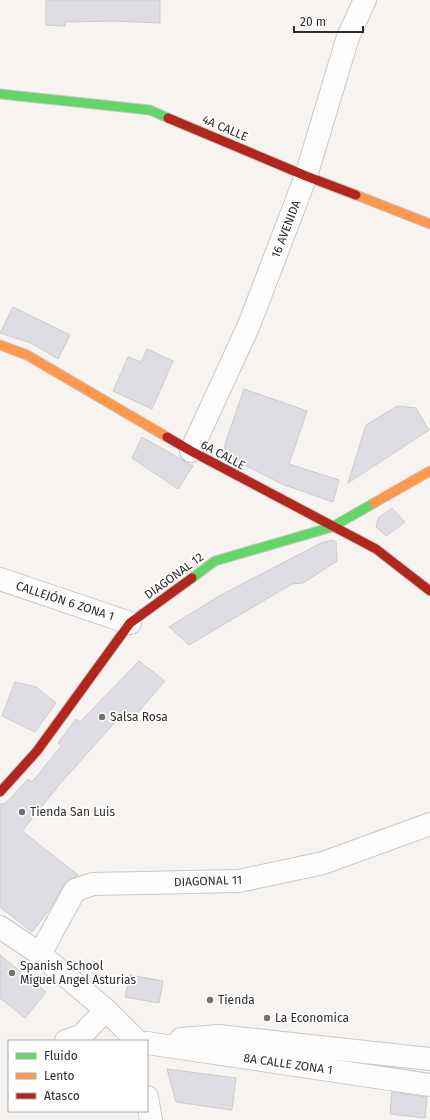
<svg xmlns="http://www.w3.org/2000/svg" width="430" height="1120" viewBox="0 0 430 1120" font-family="'Fira Sans',sans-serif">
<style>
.building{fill:#dedde3;stroke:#cdcbcb}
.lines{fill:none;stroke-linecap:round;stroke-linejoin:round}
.street-casing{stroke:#cac8c6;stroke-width:24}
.fast-casing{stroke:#cac8c6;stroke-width:11}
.slow-casing{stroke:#cac8c6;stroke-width:11}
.jam-casing{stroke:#cac8c6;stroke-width:11}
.street{stroke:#fefdfd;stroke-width:22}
.fast{stroke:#63d668;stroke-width:9}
.slow{stroke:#ff974d;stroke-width:9}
.jam{stroke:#b3261e;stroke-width:9}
.poi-dot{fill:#74716f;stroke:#fff;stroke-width:1.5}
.labels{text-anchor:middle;stroke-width:3.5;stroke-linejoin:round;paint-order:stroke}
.street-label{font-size:12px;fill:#2e2b2a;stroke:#fff}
.poi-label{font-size:12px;fill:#2e2b2a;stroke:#fff;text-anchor:start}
</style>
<rect width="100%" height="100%" fill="#f6f3f0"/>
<!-- building -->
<path class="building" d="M46,0H160V23L115,21L65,22V26L46,25Z
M13,307L70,335L58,359L31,343L0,333Z
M147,349L173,361L152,409L113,391L128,357L141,362Z
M244,389L307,411L289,464L339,480L333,502L282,484L229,457L225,452V444Z
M397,406L416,408L429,430L348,483L366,425Z
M142,437L193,466L178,489L132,458Z
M392,508L405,522L386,536L376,527L378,518Z
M332,540L336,542L337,561L303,583L292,584L189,645L169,627L219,596L321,543Z
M139,661L165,681L134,717L125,711L59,785L22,831L78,875L64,884L50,909L32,932L0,907V804H4L9,800L28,779L32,782L62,745L58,743L76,719L80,722Z
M15,682L36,687L56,703L35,732L2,716Z
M0,955L46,992L25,1018L0,998Z
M130,975L163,981L159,1003L125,997Z
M167,1069L236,1078L232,1110L176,1102Z
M392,1092L427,1097L425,1118L390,1114Z"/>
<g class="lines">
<!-- street casing -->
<g class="street-casing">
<path id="street" d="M191,451L249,325L306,176L348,37L365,0
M0,579L130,623
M0,927L40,954L106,1010L137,1041
M40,954L75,890L93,884L239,881L323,863L430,824
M181,1039L219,1036L430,1059
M66,1041L81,1036L106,1010
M147,1043L430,1085
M147,1097L151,1120"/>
</g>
<!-- fast casing -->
<g class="fast-casing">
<path id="fast" d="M0,94L150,110L168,118
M192,578L215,561L332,527L374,503"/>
</g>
<!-- slow casing -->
<g class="slow-casing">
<path id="slow" d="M356,195L430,224
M0,345L27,355L167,437
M374,503L430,471"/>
</g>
<!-- jam casing -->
<g class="jam-casing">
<path id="jam" d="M168,118L306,176L356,195
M167,437L191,451L376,549L430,591
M0,792L37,751L130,623L192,578"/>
</g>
<!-- street -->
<use href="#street" class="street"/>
<!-- fast -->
<use href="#fast" class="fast"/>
<!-- slow -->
<use href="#slow" class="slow"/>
<!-- jam -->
<use href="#jam" class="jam"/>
</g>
<!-- markers -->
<g class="poi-dot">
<circle cx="102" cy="717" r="4"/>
<circle cx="22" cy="812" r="4"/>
<circle cx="12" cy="973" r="4"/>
<circle cx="210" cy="1000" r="4"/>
<circle cx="267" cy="1018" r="4"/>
</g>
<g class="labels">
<!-- street labels -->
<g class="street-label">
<text transform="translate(225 128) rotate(23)" y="4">4A CALLE</text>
<text transform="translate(286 229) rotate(-69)" y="4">16 AVENIDA</text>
<text transform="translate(223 455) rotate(28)" y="4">6A CALLE</text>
<text transform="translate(174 576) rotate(-36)" y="4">DIAGONAL 12</text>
<text transform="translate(65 601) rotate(18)" y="4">CALLEJÓN 6 ZONA 1</text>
<text transform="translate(208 881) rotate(-2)" y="4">DIAGONAL 11</text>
<text transform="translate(288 1064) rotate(8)" y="4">8A CALLE ZONA 1</text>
</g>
<!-- poi labels -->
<g class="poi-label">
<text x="110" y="721">Salsa Rosa</text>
<text x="30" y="816">Tienda San Luis</text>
<text x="20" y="970">Spanish School<tspan x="20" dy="14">Miguel Angel Asturias</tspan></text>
<text x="218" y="1004">Tienda</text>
<text x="275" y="1022">La Economica</text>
</g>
</g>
<!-- legend -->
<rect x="8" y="1040" width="140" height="72" fill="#ffffff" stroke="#abaaaa"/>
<rect x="16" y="1053" width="20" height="6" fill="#63d668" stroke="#abaaaa"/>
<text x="44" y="1060" font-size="12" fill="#2e2b2a">Fluido</text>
<rect x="16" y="1073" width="20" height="6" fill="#ff974d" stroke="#abaaaa"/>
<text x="44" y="1080" font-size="12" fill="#2e2b2a">Lento</text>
<rect x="16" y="1093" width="20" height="6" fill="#b3261e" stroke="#abaaaa"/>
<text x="44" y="1100" font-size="12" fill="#2e2b2a">Atasco</text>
<!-- scale -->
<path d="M294 26v6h69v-6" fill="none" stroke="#2e2b2a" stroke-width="2"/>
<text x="300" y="26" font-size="12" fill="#2e2b2a" stroke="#ffffff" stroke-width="3" paint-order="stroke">20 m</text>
</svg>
